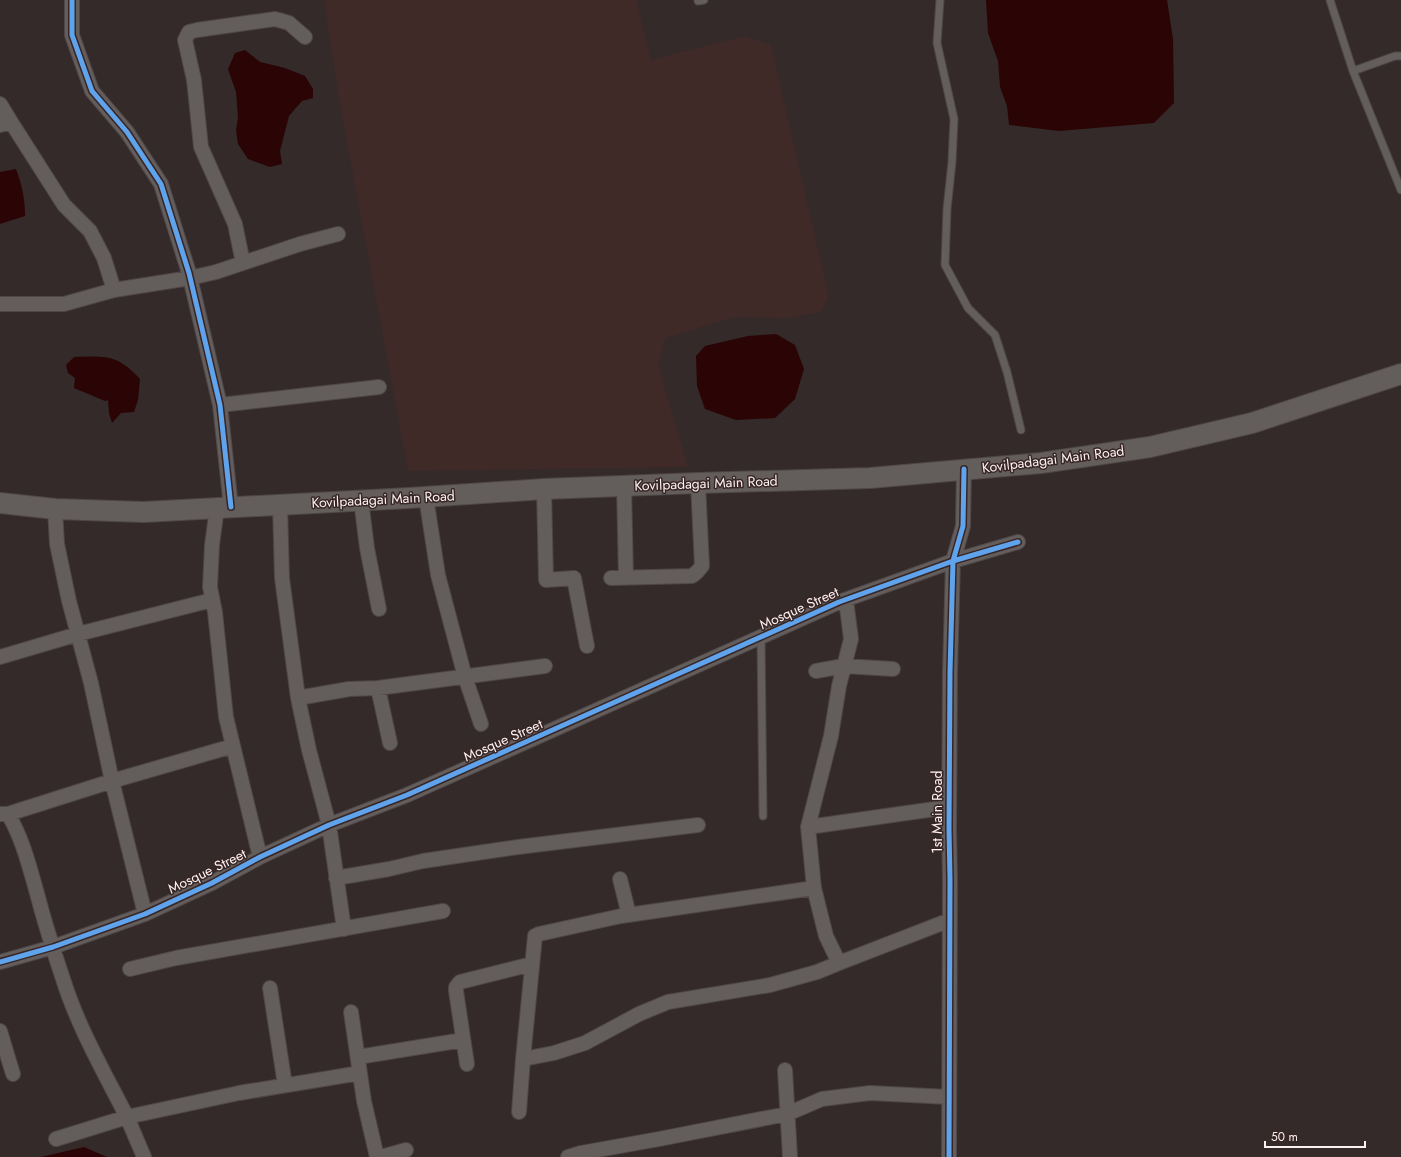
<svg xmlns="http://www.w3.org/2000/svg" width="1401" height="1157" viewBox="0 0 1401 1157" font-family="Jost,sans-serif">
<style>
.built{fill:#3f2a28}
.water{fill:#2b0405}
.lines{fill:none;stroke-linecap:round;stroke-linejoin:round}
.service-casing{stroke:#4f4747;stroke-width:9}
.minor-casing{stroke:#4f4747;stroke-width:16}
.secondary-casing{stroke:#4f4747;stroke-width:22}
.service{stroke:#635d5c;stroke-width:7}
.minor{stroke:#635d5c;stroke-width:14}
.secondary{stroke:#635d5c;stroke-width:20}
.cycleway-casing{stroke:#372625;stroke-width:8}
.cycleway{stroke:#60a3ed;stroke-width:5}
.labels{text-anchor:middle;stroke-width:3;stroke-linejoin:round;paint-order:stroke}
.street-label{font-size:14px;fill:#fcf1f0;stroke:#372625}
</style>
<rect width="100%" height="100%" fill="#332a29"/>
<!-- built -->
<path class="built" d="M324,0H636L651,60L745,36L771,45L829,297L820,312L792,318L735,317L665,338L658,365L688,467L408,471L339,99Z"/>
<!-- water -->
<path class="water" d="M986,0H1167L1173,39L1174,103L1154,123L1059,131L1009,125L1007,106L1000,87L998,61L988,33Z
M245,50L260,62L285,68L305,76L313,89V98L302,101L289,116L280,151L282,164L270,167L248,159L238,144L236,130L238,118L236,92L228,69L235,53Z
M16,169C22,185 25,199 25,216L0,224V172Z
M776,334L795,345L804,369L795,399L775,418L736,420L705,409L697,386L696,356L705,346L748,336Z
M74,357C106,356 117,354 140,379L138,400L134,412L121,413L112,423L109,413L108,400L105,401L74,388L75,378L68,373L66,365Z
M84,1147L107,1157H41Z"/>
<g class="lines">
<!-- service casing -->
<g class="service-casing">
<path id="service" d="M940,0L937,43L954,119L952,162L947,209L945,265L968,308L995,335L1007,372L1021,430
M1330,0L1353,71L1401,190
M698,1L704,0
M1353,71L1395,56H1401
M761,637L763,816"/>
</g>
<!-- minor casing -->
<g class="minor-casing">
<path id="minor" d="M72,0V35L92,91L127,132L161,184L189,273L220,405L231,507
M0,104L11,122
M0,125L11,122L64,205L90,231L104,258L114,290
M243,263L235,224L201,147L194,80L185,40L189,32L197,30L275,19L289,23L305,37
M0,304H64L114,290L190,278L216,272L300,244L338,234
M220,405L379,387
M624,486L626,578
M544,489L546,580L574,578L587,646
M426,497L438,575L465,677L481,724
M361,500L367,548L379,609
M280,505L282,578L298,698L309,750L329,825L344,929
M217,508L212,545L210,587L215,612L226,717L260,857
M55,509L57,544L69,601L91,683L112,781L145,914
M611,578L692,576L697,572L702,566L698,483
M846,600L851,639L839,686L831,736L808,827L814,888L826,936L839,963L950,920
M0,657L78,634L212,600
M816,671L844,666L893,669
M378,688L390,743
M298,698L349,689L378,688L545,666
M0,814H8L112,781L233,746
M8,814C23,839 30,869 38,897C45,924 54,952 63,979C78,1027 104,1072 127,1117L239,1093L360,1073
M808,827L949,807
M336,878L389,869L423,861L518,847L698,825
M620,879L629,915
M0,962L53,947L145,914L212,883L260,857L329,825L407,795L839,602L953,561L1018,542
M130,969L176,958L443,911
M270,988L285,1085
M351,1012L364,1101L377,1157
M0,1031L13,1074
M358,1057L463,1040
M523,1059L554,1053L585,1043L639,1014L668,1002L770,985L817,972L839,963
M467,1064L456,991V987L460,982L532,964
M785,1070L790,1157
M519,1112L523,1059L535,936L539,934L621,916L814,888
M56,1139L127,1117L144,1157
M381,1157L406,1150
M568,1157L581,1153L659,1139L787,1114L822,1099L870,1093L949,1097
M949,1157L950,879L949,829L950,672L953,561L963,526L964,469"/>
</g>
<!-- secondary casing -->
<g class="secondary-casing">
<path id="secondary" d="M0,503L55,509L144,512L409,498L544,489L698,483L870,478L1041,463L1150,447L1252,423L1401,374"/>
</g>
<!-- service -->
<use href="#service" class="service"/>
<!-- minor -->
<use href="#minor" class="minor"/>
<!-- secondary -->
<use href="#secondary" class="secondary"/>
<!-- cycleway casing -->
<g class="cycleway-casing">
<path id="cycleway" d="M72,0V35L92,91L127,132L161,184L189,273L220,405L231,507
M0,962L53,947L145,914L212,883L260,857L329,825L407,795L839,602L953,561L1018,542
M949,1157L950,879L949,829L950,672L953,561L963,526L964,469"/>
</g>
<!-- cycleway -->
<use href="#cycleway" class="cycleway"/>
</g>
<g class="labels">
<!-- street labels -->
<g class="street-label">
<text transform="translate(1053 459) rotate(-7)" y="5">Kovilpadagai Main Road</text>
<text transform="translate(706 483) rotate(-2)" y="5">Kovilpadagai Main Road</text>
<text transform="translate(383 499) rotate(-3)" y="5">Kovilpadagai Main Road</text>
<text transform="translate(799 608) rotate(-24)" y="5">Mosque Street</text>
<text transform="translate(503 740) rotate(-24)" y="5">Mosque Street</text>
<text transform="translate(937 812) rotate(-90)" y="5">1st Main Road</text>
<text transform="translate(207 871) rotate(-26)" y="5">Mosque Street</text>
</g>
</g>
<!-- scale -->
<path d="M1265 1141v6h100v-6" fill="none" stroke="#fcf1f0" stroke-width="2"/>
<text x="1271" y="1141" font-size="12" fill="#fcf1f0" stroke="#372625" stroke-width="3" paint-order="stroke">50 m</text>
</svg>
